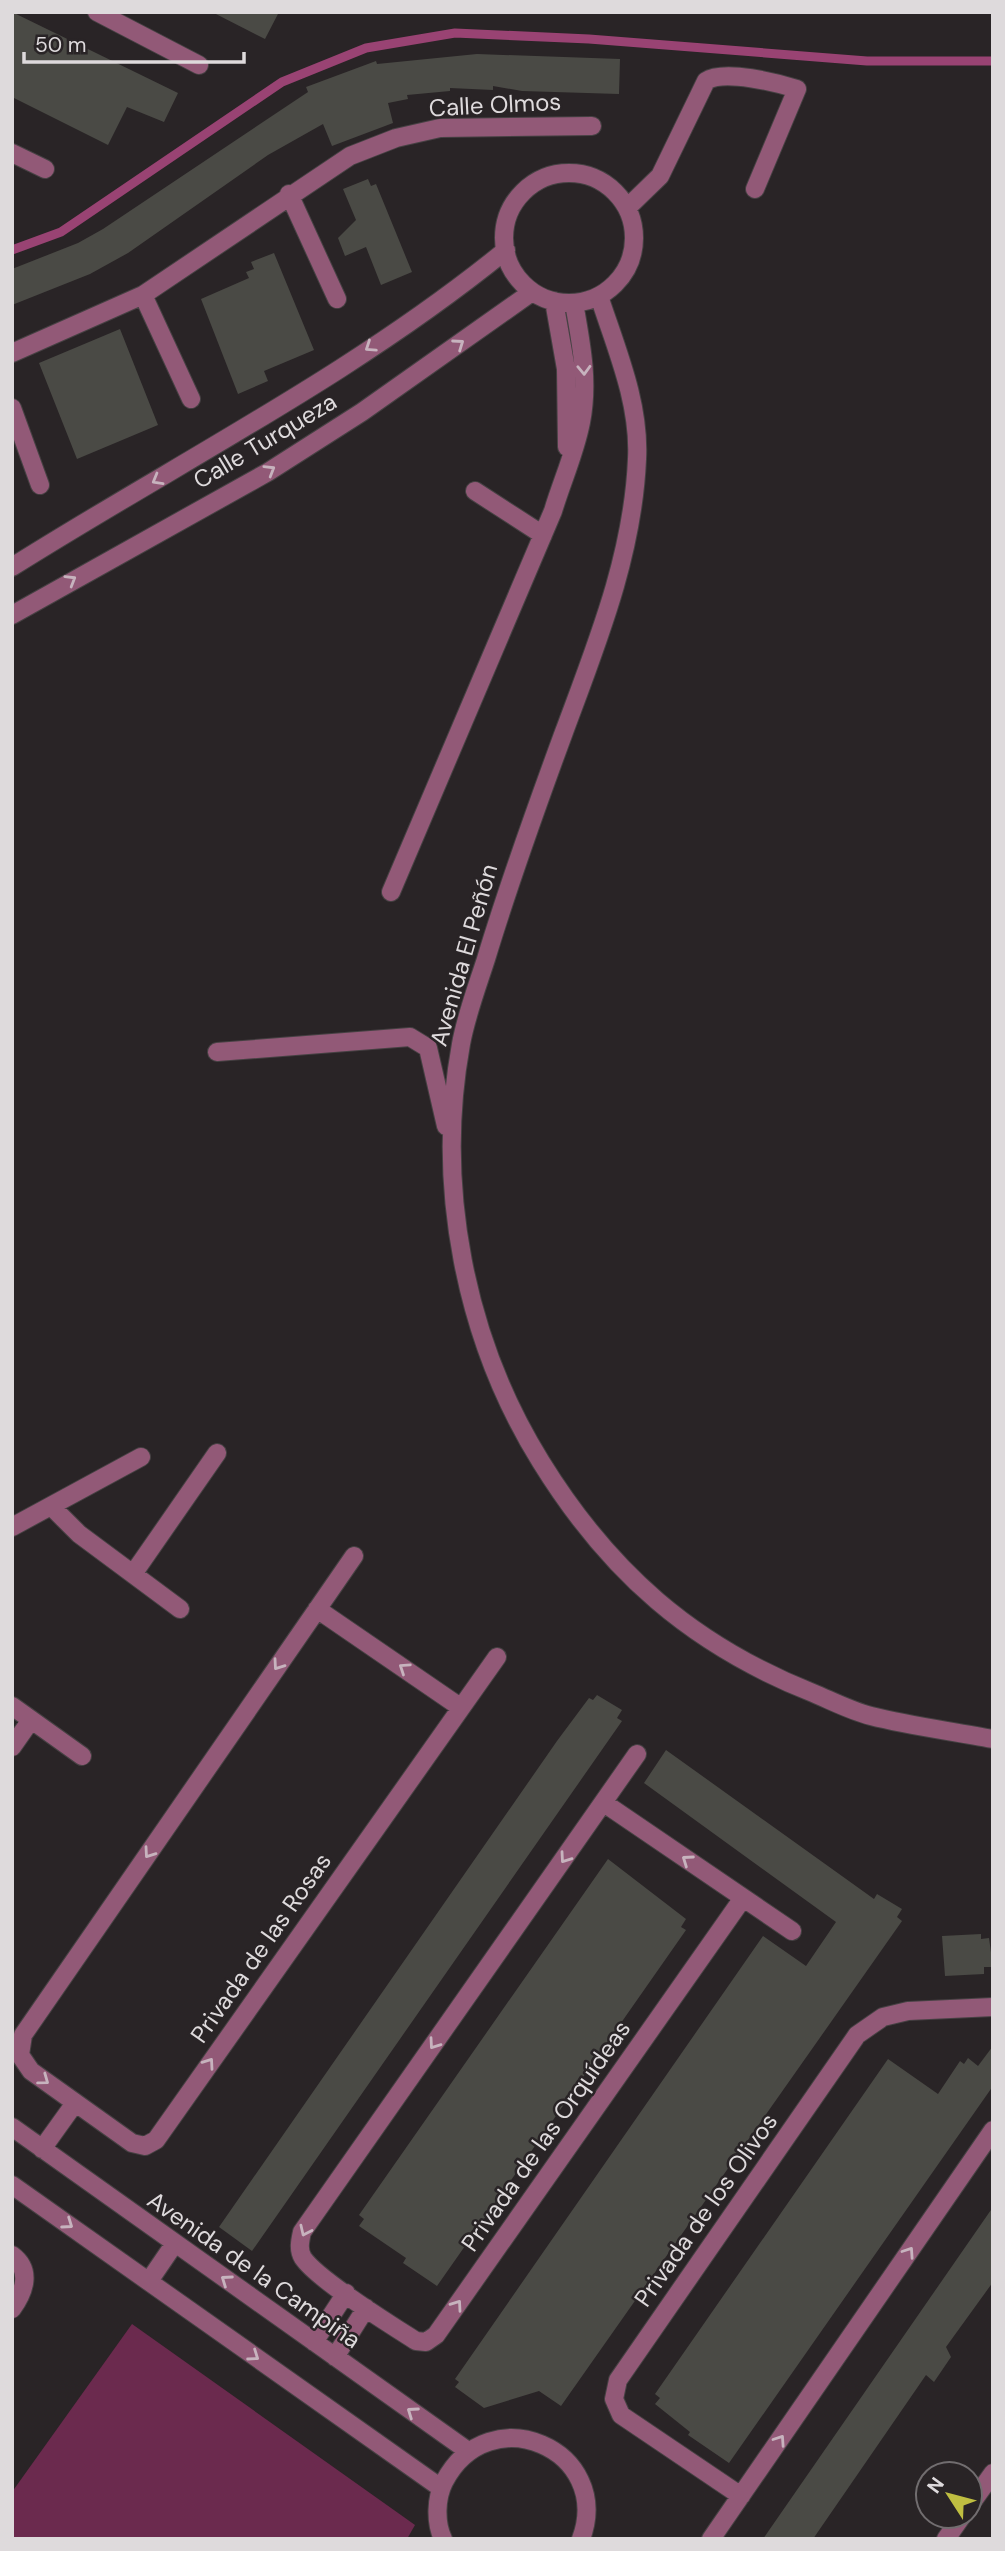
<svg xmlns="http://www.w3.org/2000/svg" width="1005" height="2551" viewBox="0 0 1005 2551" font-family="'DM Sans',sans-serif">
<style>
.green{fill:#6b2a4e}
.lines{fill:none;stroke-linecap:round;stroke-linejoin:round}
.stream{stroke:#994373;stroke-width:9}
.building{fill:#4a4a45}
.minor-casing{stroke:#464143;stroke-width:20}
.minor{stroke:#925977;stroke-width:18}
.oneway{stroke:#c7b3be}
.labels{text-anchor:middle;stroke-width:5;stroke-linejoin:round;paint-order:stroke}
.street-label{font-size:24px;fill:#dedadc;stroke:#292426}
</style>
<rect width="100%" height="100%" fill="#292426"/>
<!-- green -->
<path class="green" d="M132,2324L415,2525L407,2539H12V2492Z"/>
<g class="lines">
<!-- stream -->
<path class="stream" d="M12,250L61,232L282,82L366,48L455,33L589,39L867,61H993"/>
</g>
<!-- building -->
<path class="building" d="M12,12L178,93L164,122L127,107L108,145L12,97Z
M212,12H279L265,39Z
M477,54L620,59L619,94L522,91L493,86V90L450,88V91L407,95L408,99L388,103L393,123L332,146L323,124L268,155L128,253L90,274L12,305V269L78,243L103,229L308,92L306,87L376,61L377,64Z
M368,179L371,186L376,184L412,272L381,285L366,247L345,256L338,238L356,220L343,189Z
M274,253L314,350L264,371L268,381L238,394L201,299L249,278L246,272L254,269L251,262Z
M120,329L158,425L77,459L39,363Z
M597,1695L622,1710L617,1718L622,1721L252,2251L219,2227L557,1741L589,1698L593,1700Z
M666,1750L874,1899L877,1894L902,1909L897,1917L902,1921L561,2406L539,2391L484,2408L455,2387L459,2382L455,2379L763,1936L806,1966L836,1922L644,1783Z
M608,1859L686,1919L681,1927L686,1930L437,2286L403,2263L406,2258L359,2226L364,2219L359,2215Z
M981,1934V1939L989,1938L993,1967H984V1974L945,1976L942,1936Z
M993,2046V2086L729,2463L688,2435L690,2432L655,2404L660,2398L655,2394L888,2059L938,2094L960,2061L964,2064L968,2058L978,2066Z
M993,2207V2282L946,2347L951,2357L934,2382L926,2375L813,2539H763Z"/>
<g class="lines">
<!-- minor casing -->
<g class="minor-casing">
<path id="minor" d="M97,12L199,65
M12,153L45,169
M504 238a65 65 0 1 1 130 0a65 65 0 1 1-130 0Z
M289,194L337,299
M627,208L660,176L706,81C724,69 778,83 797,89L755,189
M143,295L191,399
M599,296C616,348 640,403 637,459C633,555 597,643 564,732C536,808 509,883 486,959C477,987 466,1016 461,1044C435,1186 465,1340 541,1462C609,1572 692,1645 813,1693C832,1701 851,1711 871,1716C910,1726 952,1731 993,1739
M554,301L566,369L567,447
M12,353L143,295L350,156L396,138L440,128L592,126
M12,408L40,485
M475,491L543,535
M12,567C177,463 354,374 506,250
M12,615L268,472L362,412L532,292
M391,892L553,511C562,481 575,453 581,422C589,381 581,343 574,303
M217,1052L410,1037L428,1048L446,1126
M51,1506L79,1534L180,1609
M12,1527L141,1457
M354,1556L23,2035L20,2055L31,2071L132,2143L145,2146L156,2140L497,1657
M133,1574L217,1453
M317,1609L460,1707
M12,1706L82,1756
M12,1747L31,1720
M637,1754L302,2232C300,2241 298,2250 303,2258C318,2280 391,2325 416,2341L426,2342L436,2335L743,1898
M604,1803L792,1931
M12,2127L468,2451
M42,2149L75,2103
M12,2185L441,2488
M12,2255C32,2270 25,2291 12,2309
M149,2281L175,2243
M314,2342L346,2293
M335,2357L366,2308
M741,2496L621,2415L614,2399L618,2380L857,2035L883,2017L908,2011L993,2007
M970,2505L993,2473
M443,2539C435,2522 436,2498 444,2482C489,2395 614,2450 581,2539
M711,2539L993,2130
M946,2539L962,2516"/>
</g>
<!-- minor -->
<use href="#minor" class="minor"/>
</g>
<!-- one-way arrows -->
<defs><path id="oneway-chevron" d="M-2-3.5L2.5 0L-2 3.5" fill="none" stroke-width="1.6" stroke-linecap="round" stroke-linejoin="round" transform="scale(1.75)"/></defs>
<g class="oneway">
<use href="#oneway-chevron" transform="translate(459 344) rotate(-35)"/>
<use href="#oneway-chevron" transform="translate(370 347) rotate(146)"/>
<use href="#oneway-chevron" transform="translate(584 370) rotate(88)"/>
<use href="#oneway-chevron" transform="translate(270 470) rotate(-31)"/>
<use href="#oneway-chevron" transform="translate(157 480) rotate(150)"/>
<use href="#oneway-chevron" transform="translate(71 580) rotate(-31)"/>
<use href="#oneway-chevron" transform="translate(278 1665) rotate(125)"/>
<use href="#oneway-chevron" transform="translate(404 1668) rotate(-146)"/>
<use href="#oneway-chevron" transform="translate(149 1853) rotate(125)"/>
<use href="#oneway-chevron" transform="translate(565 1858) rotate(125)"/>
<use href="#oneway-chevron" transform="translate(687 1860) rotate(-145)"/>
<use href="#oneway-chevron" transform="translate(434 2044) rotate(125)"/>
<use href="#oneway-chevron" transform="translate(209 2063) rotate(-55)"/>
<use href="#oneway-chevron" transform="translate(44 2080) rotate(36)"/>
<use href="#oneway-chevron" transform="translate(68 2224) rotate(35)"/>
<use href="#oneway-chevron" transform="translate(305 2231) rotate(115)"/>
<use href="#oneway-chevron" transform="translate(909 2252) rotate(-56)"/>
<use href="#oneway-chevron" transform="translate(226 2280) rotate(-145)"/>
<use href="#oneway-chevron" transform="translate(457 2305) rotate(-55)"/>
<use href="#oneway-chevron" transform="translate(254 2356) rotate(35)"/>
<use href="#oneway-chevron" transform="translate(412 2412) rotate(-145)"/>
<use href="#oneway-chevron" transform="translate(780 2440) rotate(-56)"/>
</g>
<g class="labels">
<!-- street labels -->
<g class="street-label">
<text transform="translate(495 105) rotate(-3)" y="8">Calle Olmos</text>
<text transform="translate(265 441) rotate(-31)" y="8">Calle Turqueza</text>
<text transform="translate(464 955) rotate(-74)" y="8">Avenida El Peñón</text>
<text transform="translate(261 1948) rotate(-55)" y="8">Privada de las Rosas</text>
<text transform="translate(546 2136) rotate(-55)" y="8">Privada de las Orquídeas</text>
<text transform="translate(706 2210) rotate(-55)" y="8">Privada de los Olivos</text>
<text transform="translate(254 2270) rotate(35)" y="8">Avenida de la Campiña</text>
</g>
</g>
<!-- border -->
<rect width="1005" height="2551" fill="none" stroke="#dedadc" stroke-width="28"/>
<!-- north arrow -->
<g transform="translate(949 2495) rotate(306)"><circle r="33" fill="#292426" stroke="#716d6f" stroke-width="2"/>
<path d="M0-5L12 26L0 18L-12 26Z" fill="#bfbe41"/>
<text y="-10" font-size="19" font-weight="bold" text-anchor="middle" fill="#dedadc">N</text>
</g>
<!-- scale -->
<path d="M24 52v10h220v-10" fill="none" stroke="#dedadc" stroke-width="3.5"/>
<text x="35" y="52" font-size="21" fill="#dedadc" stroke="#292426" stroke-width="5" paint-order="stroke">50 m</text>
</svg>
